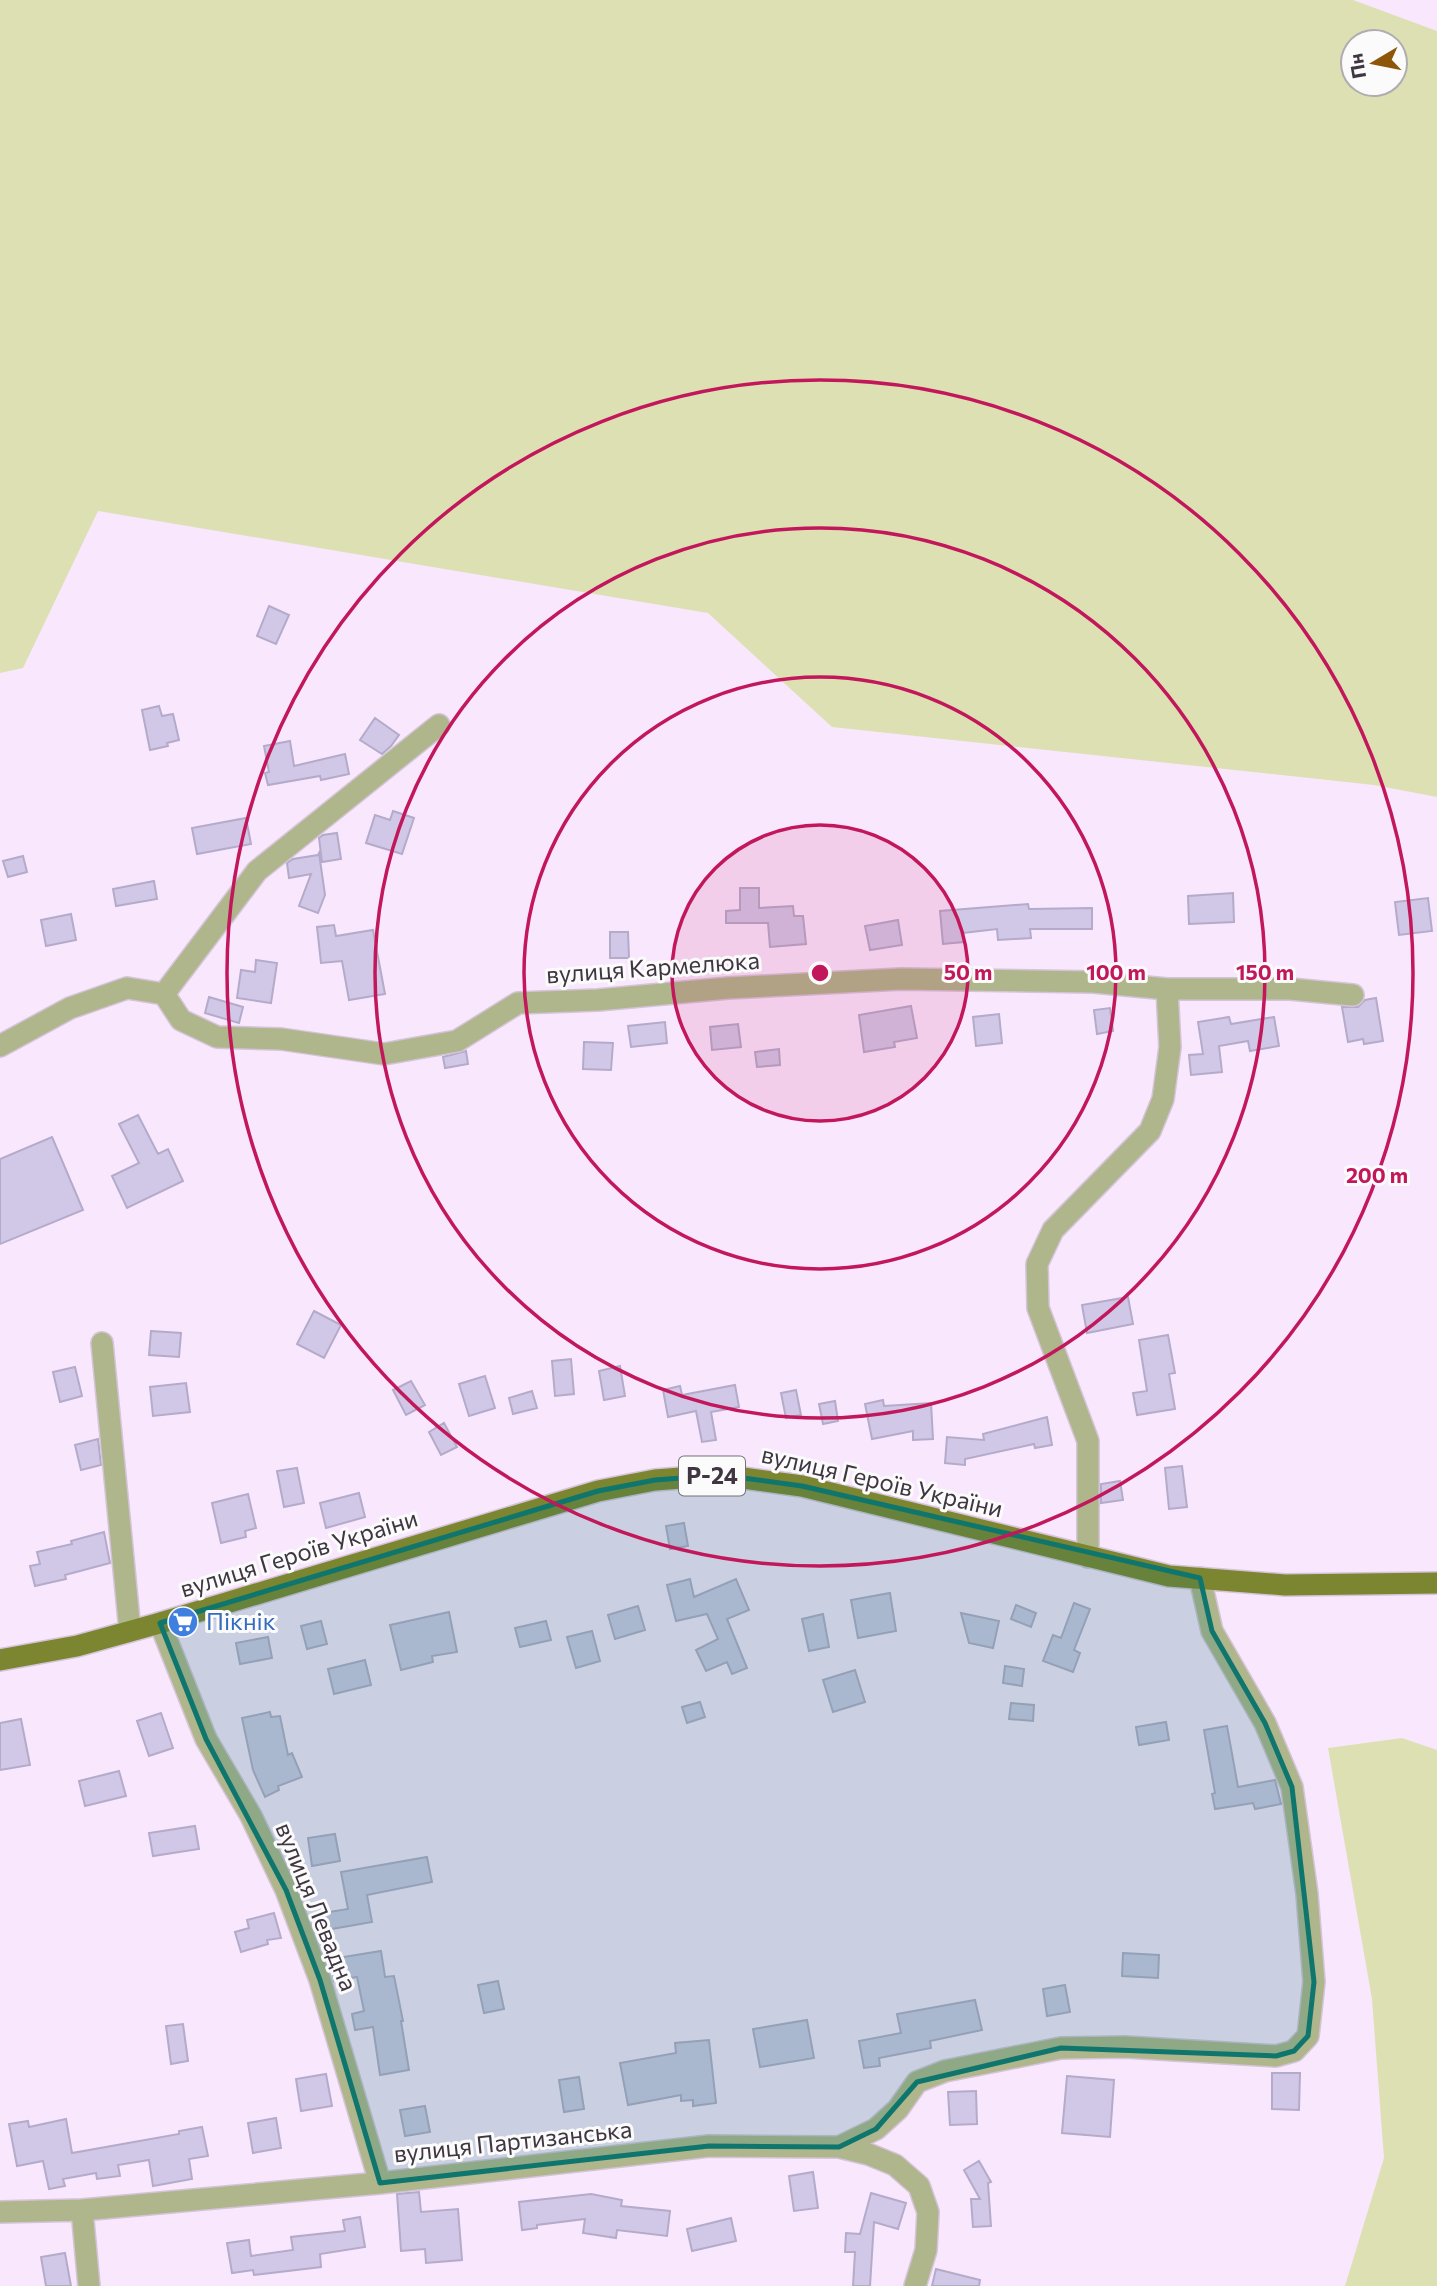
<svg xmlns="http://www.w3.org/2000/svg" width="1437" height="2286" viewBox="0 0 1437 2286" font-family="Commissioner,sans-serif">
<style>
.green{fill:#dde0b3;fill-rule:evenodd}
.building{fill:#d1c8e8;stroke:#b4abca;stroke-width:2}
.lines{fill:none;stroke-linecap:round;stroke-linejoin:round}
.minor-casing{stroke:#d4c4d8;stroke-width:24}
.major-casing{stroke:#d4c4d8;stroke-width:24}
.minor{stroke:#afb68c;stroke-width:21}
.major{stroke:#7c852f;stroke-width:21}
.marked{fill:#0f766e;fill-opacity:0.2;stroke:#0f766e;stroke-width:5;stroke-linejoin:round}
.ring{fill:none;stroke:#c2185b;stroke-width:3.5}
.labels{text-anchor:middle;stroke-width:6;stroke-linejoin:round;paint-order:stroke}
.shield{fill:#fbfbfb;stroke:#777179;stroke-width:2}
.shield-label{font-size:23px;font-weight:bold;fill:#3f3641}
.street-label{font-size:24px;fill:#3f3641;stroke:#fbfbfb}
.shop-label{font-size:24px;fill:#366cbe;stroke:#fbfbfb;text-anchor:start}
.centre{fill:#c2185b;stroke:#fbfbfb;stroke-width:3.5}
.ring-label{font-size:21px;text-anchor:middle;font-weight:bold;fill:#c2185b;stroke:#fbfbfb;stroke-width:6;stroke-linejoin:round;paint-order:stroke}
</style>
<rect width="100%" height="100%" fill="#f9e7fe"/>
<!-- green -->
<path class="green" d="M0,0H1353L1437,31V797L1374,785L832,727L708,613L98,511L23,668L0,673ZM1395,42V84H1353V42Z
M1402,1738L1437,1750V2286H1345L1384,2158L1372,1999L1328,1748Z"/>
<!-- building -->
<path class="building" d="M269,606L289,615L276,644L257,636Z
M159,706L162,716L173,714L179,740L167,743L168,746L150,750L142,710Z
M375,718L399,735L391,746L382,754L360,740Z
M290,741L294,766L345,754L349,774L321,780L320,776L268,785L265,773L269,772L264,746Z
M393,811L414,818L402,854L366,843L375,815L390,820Z
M246,818L251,844L197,854L192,828Z
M337,833L341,859L322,862L319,838L323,835Z
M319,853L325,895L318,913L299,906L311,874L289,878L287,863L293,859L318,855Z
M23,856L27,872L8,877L3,861Z
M154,881L157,899L116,906L113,889Z
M740,888H759V908L793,906L794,916H803L806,944L770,947L768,923H726V911L740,910Z
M1233,893L1234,922L1189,924L1188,896Z
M1428,898L1432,931L1399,935L1395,902Z
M1028,904L1029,909L1092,908V929H1030L1031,938L998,940L997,929L963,933L964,942L943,944L940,911Z
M71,914L76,940L46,946L41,920Z
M898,920L902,945L870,950L865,926Z
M334,925L336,936L373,930L385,994L349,1000L342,961L321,963L317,927Z
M610,932H628L629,958H610Z
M256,960L277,963L271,1003L237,998L241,970L255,972Z
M209,997L243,1007L239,1023L205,1013Z
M1376,998L1383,1041L1364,1044L1363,1039L1348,1042L1342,1007H1358L1365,1000Z
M911,1006L917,1038L894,1042L895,1047L864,1052L859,1015Z
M1110,1008L1113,1031L1097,1034L1094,1010Z
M999,1014L1002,1043L976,1046L973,1017Z
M1229,1017L1231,1024L1274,1017L1279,1046L1250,1051L1248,1041L1219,1046L1222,1072L1191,1075L1189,1055L1203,1054L1198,1022Z
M665,1022L667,1043L631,1047L628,1026Z
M738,1024L741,1047L712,1050L710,1027Z
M584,1042L613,1043L611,1070L583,1069Z
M779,1049L780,1065L757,1067L755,1052Z
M466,1051L468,1064L445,1068L443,1057Z
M138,1115L158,1154L168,1149L183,1181L127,1208L112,1176L139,1163L119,1124Z
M52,1137L83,1210L0,1244V1159Z
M1128,1297L1133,1324L1087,1333L1082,1305Z
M314,1311L341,1325L324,1358L297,1344Z
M151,1331L181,1333L179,1357L149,1355Z
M1168,1335L1175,1373L1169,1374L1175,1409L1137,1415L1133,1393L1147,1391L1139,1340Z
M571,1359L574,1394L555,1396L552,1361Z
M620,1366L625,1396L604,1400L599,1371Z
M75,1367L82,1396L60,1402L53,1372Z
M485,1376L495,1408L469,1416L459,1384Z
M411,1381L425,1405L406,1415L393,1390Z
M186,1383L190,1412L153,1416L150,1387Z
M735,1385L739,1407L711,1412L716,1440L702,1442L696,1411L668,1417L663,1390L680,1386L682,1395Z
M796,1390L801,1415L786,1418L781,1393Z
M532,1391L537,1408L513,1414L509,1398Z
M883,1400L884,1406L931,1403L933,1439L913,1440V1431L872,1439L865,1404Z
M835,1401L838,1421L823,1424L819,1404Z
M1047,1417L1052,1445L1035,1448L1034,1444L965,1459V1465L945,1463L947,1437L984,1440L983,1434Z
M444,1423L457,1447L441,1455L429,1432Z
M98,1439L101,1465L81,1470L75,1445Z
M1182,1466L1187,1507L1169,1509L1165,1468Z
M297,1468L304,1503L284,1507L277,1471Z
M1120,1481L1123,1500L1101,1503V1484Z
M359,1493L365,1517L326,1528L320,1503Z
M248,1494L256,1528L245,1531L246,1537L221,1543L212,1503Z
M684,1523L688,1546L670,1549L666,1526Z
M104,1532L110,1563L65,1575L66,1579L35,1586L30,1566L40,1564L37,1552L72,1544L71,1541Z
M690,1579L694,1597L736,1579L749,1610L727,1619L747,1668L732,1674L727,1662L706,1671L696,1650L718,1639L707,1614L676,1621L667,1585Z
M890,1593L896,1631L858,1638L851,1600Z
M1074,1603L1090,1609L1074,1650L1080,1653L1073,1672L1043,1661L1053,1635L1061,1638Z
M1016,1605L1036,1613L1031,1627L1011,1619Z
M638,1606L645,1630L615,1639L608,1615Z
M449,1612L457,1652L432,1656L433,1662L401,1670L390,1625Z
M961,1613L999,1621L993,1648L969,1643Z
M823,1614L829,1647L809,1651L802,1619Z
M321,1621L327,1644L307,1649L301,1626Z
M546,1621L551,1640L520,1647L515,1628Z
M592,1631L600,1661L576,1668L567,1637Z
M268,1637L272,1658L240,1664L236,1643Z
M365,1660L371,1685L334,1694L328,1669Z
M1005,1666L1024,1669L1022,1686L1003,1683Z
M855,1670L865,1702L833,1712L823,1680Z
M700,1702L705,1717L687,1723L682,1707Z
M1011,1703L1034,1705L1033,1721L1009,1719Z
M270,1712L271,1717L280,1716L288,1755L292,1753L302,1777L278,1786L279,1790L265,1797L253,1770L242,1718Z
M161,1713L173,1748L149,1756L137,1721Z
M21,1719L30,1765L0,1770V1723Z
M1166,1722L1169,1740L1139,1745L1136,1727Z
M1227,1726L1238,1787L1275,1780L1281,1804L1255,1809L1253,1803L1215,1809L1212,1794L1215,1793L1204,1730Z
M119,1771L126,1796L85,1806L79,1781Z
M195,1826L199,1849L153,1856L149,1833Z
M335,1834L340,1861L312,1866L308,1838Z
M427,1857L432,1882L367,1895L372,1922L326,1930L323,1913L348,1909L341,1872Z
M274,1913L281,1938L267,1940L268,1944L241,1952L235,1932L249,1928L247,1920Z
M381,1951L385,1977L394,1976L403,2021H401L409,2070L380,2075L373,2027L355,2030L352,2014L364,2011L357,1977L334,1981L331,1959Z
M1123,1953L1159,1955L1158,1978L1122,1976Z
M498,1981L504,2009L484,2013L478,1985Z
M1065,1985L1070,2012L1047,2016L1043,1989Z
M975,2000L982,2030L930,2041L931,2048L879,2058L880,2066L864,2068L859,2041L901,2033L897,2014Z
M807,2020L814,2058L760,2067L753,2029Z
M183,2024L188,2061L171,2064L166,2026Z
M709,2040L716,2103L693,2106V2100L681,2101V2095L628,2105L620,2063L676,2053L675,2043Z
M1272,2073H1300L1299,2110L1272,2109Z
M326,2074L332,2106L301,2111L296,2079Z
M1067,2076L1114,2080L1110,2137L1062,2133Z
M579,2077L584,2109L564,2112L559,2080Z
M976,2091L977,2124L950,2125L948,2092Z
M425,2106L430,2132L405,2136L400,2110Z
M276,2118L281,2148L253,2153L248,2123Z
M66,2119L72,2153L179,2134V2131L202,2127L208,2156L189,2159L192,2179L153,2186L149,2160L118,2165L120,2176L97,2179L96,2173L63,2179L65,2186L49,2189L43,2161L17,2166L9,2124L28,2121L29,2127Z
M979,2161L991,2182L988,2183L991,2226L973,2227L971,2199H980L964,2170Z
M813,2172L818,2208L794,2211L789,2176Z
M419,2192L421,2212L458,2209L462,2260L426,2263L425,2249L401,2251L397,2194Z
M871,2193L906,2203L898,2229L874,2222L870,2286H853L855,2252H845L846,2233L860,2234Z
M591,2194L622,2200L621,2206L670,2211L667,2236L617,2230L616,2238L583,2233L585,2219L537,2225V2228L522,2230L519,2202Z
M360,2217L365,2247L320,2254L321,2267L254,2275L253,2270L232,2273L227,2243L249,2240L251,2256L293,2250L291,2237L345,2231L343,2220Z
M731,2218L736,2241L692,2251L687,2229Z
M65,2253L71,2286H46L41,2257Z
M936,2269L980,2280L979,2286H932Z"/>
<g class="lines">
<!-- minor casing -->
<g class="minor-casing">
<path id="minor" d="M164,994L257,871L439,725
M0,1046L70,1008L127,988L164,994L181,1020L217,1037L281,1039L384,1054L457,1041L518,1003L598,1000L728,988L901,979L1093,982L1167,989H1290L1353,995
M102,1343L130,1631
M1088,1557V1441L1038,1308L1037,1264L1053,1230L1150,1131L1163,1099L1170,1047L1167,989
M160,1623L206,1739L251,1816L286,1890L320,1980L380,2183
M839,2147L876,2129L898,2109L917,2082L945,2071L1061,2048L1125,2047L1276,2056L1294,2051L1308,2036L1314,1982L1307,1894L1292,1787L1265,1723L1212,1631L1200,1578
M82,2210L89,2286
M0,2212L82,2210L380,2183L709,2146L839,2147L868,2154L895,2165L919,2186L928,2212L926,2250L915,2286"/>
</g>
<!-- major casing -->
<g class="major-casing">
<path id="major" d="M0,1660L77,1646L160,1623L598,1491L655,1480L721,1475L802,1486L1169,1576L1285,1585L1437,1583"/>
</g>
<!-- minor -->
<use href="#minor" class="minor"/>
<!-- major -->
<use href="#major" class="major"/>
</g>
<!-- marked area -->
<path class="marked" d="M721,1475L802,1486L1200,1578L1212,1631L1265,1723L1292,1787L1314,1982L1308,2036L1294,2051L1276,2056L1061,2048L917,2082L876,2129L839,2147L709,2146L380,2183L320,1980L286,1890L206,1739L160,1623L598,1491L655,1480Z"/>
<!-- distance rings -->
<circle cx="820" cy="973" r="148" fill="#c2185b" fill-opacity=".12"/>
<g class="ring">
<circle cx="820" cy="973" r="148"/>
<circle cx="820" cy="973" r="296"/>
<circle cx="820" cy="973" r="445"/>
<circle cx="820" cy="973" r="593"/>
</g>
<!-- icons -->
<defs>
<g id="supermarket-disc" transform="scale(1.575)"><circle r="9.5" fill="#3f7fe0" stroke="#fbfbfb"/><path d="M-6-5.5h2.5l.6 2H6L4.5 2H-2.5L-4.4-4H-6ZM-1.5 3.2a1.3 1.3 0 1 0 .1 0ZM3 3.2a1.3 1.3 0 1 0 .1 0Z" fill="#fff"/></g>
</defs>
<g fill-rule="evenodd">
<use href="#supermarket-disc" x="183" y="1622"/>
</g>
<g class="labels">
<!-- shield labels -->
<rect class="shield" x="679" y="1456.5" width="66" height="39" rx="5"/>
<g class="shield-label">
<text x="712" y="1484">Р-24</text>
</g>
<!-- street labels -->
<g class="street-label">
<text transform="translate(653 968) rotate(-4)" y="8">вулиця Кармелюка</text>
<text transform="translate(882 1482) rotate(13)" y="8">вулиця Героїв України</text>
<text transform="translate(299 1554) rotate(-17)" y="8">вулиця Героїв України</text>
<text transform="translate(316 1907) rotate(68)" y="8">вулиця Левадна</text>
<text transform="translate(513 2142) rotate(-6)" y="8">вулиця Партизанська</text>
</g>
<!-- shop labels -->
<g class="shop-label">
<text x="206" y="1630">Пікнік</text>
</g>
</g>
<circle cx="820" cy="973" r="10" class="centre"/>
<g class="ring-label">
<text x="968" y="980">50 m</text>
<text x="1116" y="980">100 m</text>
<text x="1265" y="980">150 m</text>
<text x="1377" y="1183">200 m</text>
</g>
<!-- north arrow -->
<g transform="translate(1374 63) rotate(260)"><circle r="33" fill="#fbfbfb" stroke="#b0acb1" stroke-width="2"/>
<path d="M0-5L12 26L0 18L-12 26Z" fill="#8d5609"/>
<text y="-10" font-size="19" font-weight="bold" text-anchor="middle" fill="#3f3641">Пн</text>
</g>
</svg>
